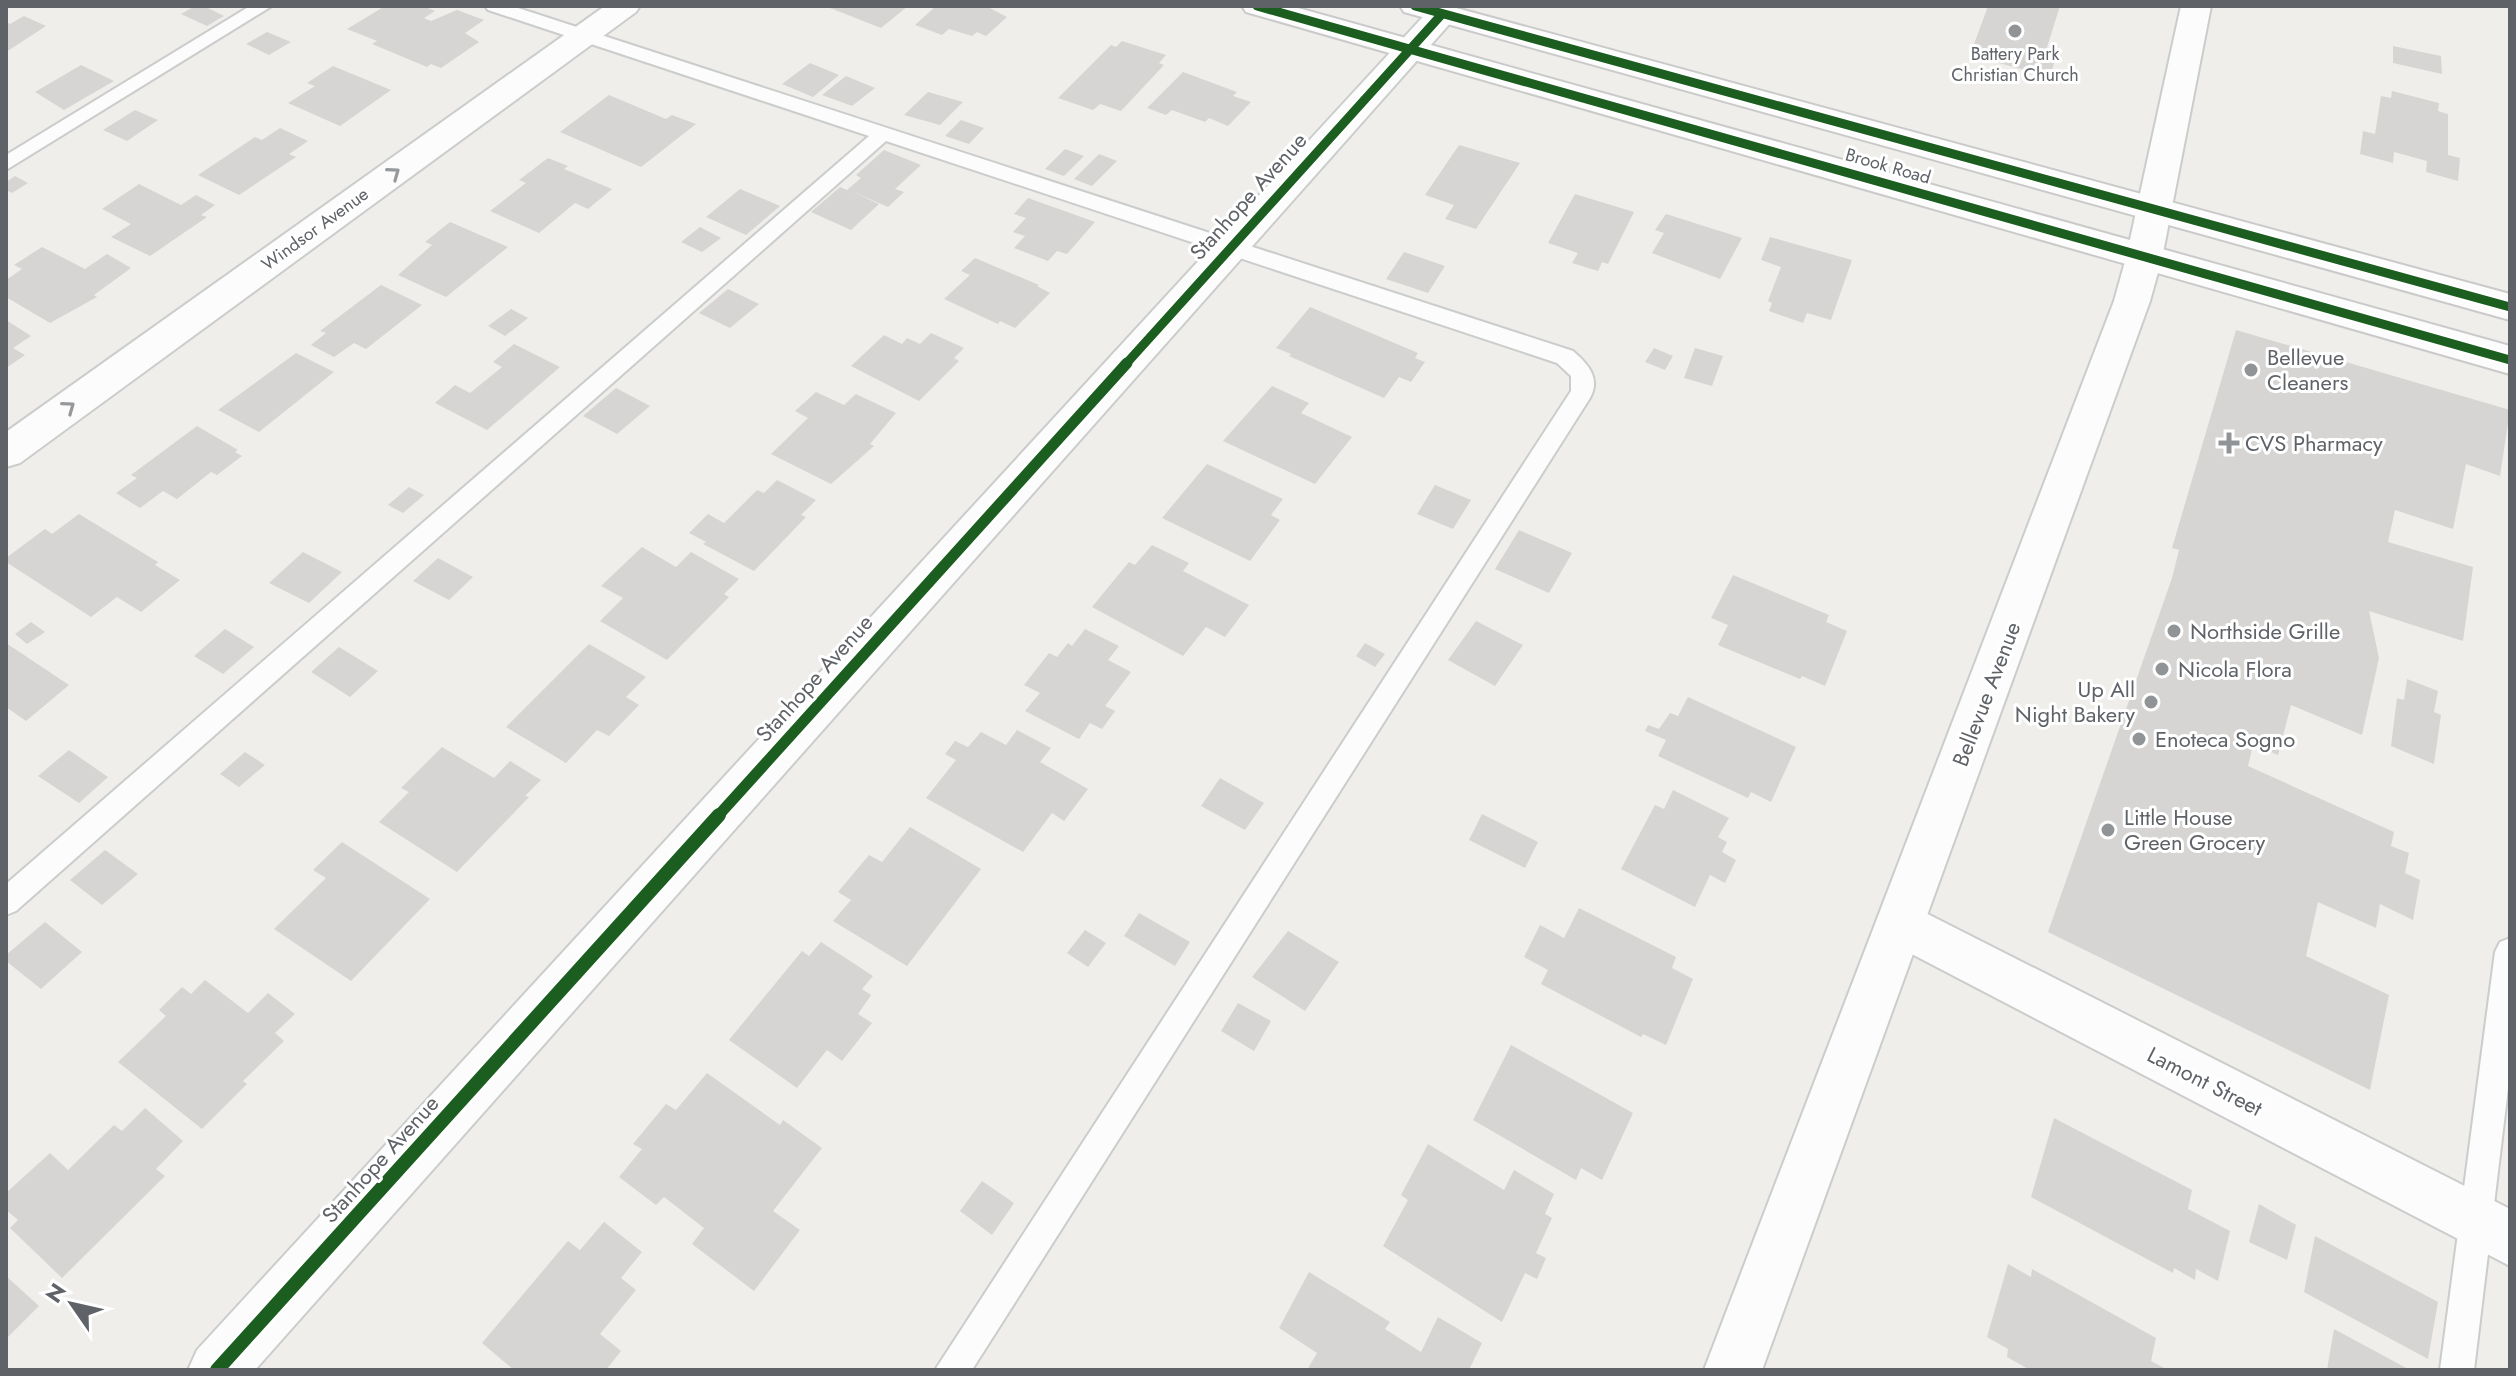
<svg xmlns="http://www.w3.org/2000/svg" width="2516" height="1376" viewBox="0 0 2516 1376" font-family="Jost,sans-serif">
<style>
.building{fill:#d6d5d3}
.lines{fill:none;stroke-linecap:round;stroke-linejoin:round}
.service-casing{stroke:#cbcccc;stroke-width:4}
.minor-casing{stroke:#cbcccc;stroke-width:4}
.tertiary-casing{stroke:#cbcccc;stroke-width:4}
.secondary-casing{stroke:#cacacb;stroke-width:4}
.service{fill:#fdfcfc;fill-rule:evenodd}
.minor{fill:#fdfcfc;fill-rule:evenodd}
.tertiary{fill:#fdfcfc;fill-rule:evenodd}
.secondary{fill:#fdfcfc;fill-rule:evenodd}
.cycleway-far2-casing{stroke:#fff;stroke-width:13}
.cycleway-far1-casing{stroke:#fff;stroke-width:16}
.cycleway-casing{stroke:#fff;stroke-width:19}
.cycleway-far2{stroke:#1b5e20;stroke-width:9}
.cycleway-far1{stroke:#1b5e20;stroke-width:11}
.cycleway{stroke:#1b5e20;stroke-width:14}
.oneway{stroke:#96999c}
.poi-dot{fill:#919496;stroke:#fff;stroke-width:3}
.labels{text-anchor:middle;stroke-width:6;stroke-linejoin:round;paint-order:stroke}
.far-poi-label{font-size:18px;fill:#5f6368;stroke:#fff}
.far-street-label{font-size:18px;fill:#5f6368;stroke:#fff}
.street-label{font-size:22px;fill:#5f6368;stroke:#fff}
.poi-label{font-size:22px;fill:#5f6368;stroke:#fff;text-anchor:start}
</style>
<rect width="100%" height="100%" fill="#efeeea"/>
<!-- building -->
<path class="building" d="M195,6H204L224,16L207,26L181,14Z
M385,6H423L435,11L424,18L431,21L457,10L484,20L465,33L479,42L441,68L431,64L427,67L372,44L377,41L347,29Z
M825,6H908L881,28Z
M936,6H986L1007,17L986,36L977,32L972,36L949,29L942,35L915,25Z
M1988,6H2060L2043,60L2054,63L2050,77L1970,55Z
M24,16L46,26L6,52V22L10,24Z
M267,32L291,42L269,55L246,44Z
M1122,41L1166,55L1159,63L1164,65L1121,111L1100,104L1093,110L1058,98L1111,45L1116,47Z
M2393,46L2441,56L2442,74L2393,63Z
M810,63L839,75L813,97L782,84Z
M81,65L114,81L64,110L35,92Z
M333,66L391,90L340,126L288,103L315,86L307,83Z
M1183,72L1237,92L1233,96L1251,102L1228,126L1209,118L1205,122L1172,110L1166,115L1147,108Z
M846,76L875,88L852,106L822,95Z
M2392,91L2439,103L2438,111L2448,114V155L2460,158L2458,181L2426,172L2427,161L2394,152L2393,163L2360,154L2363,131L2375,134L2381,96L2391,98Z
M928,92L963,102L940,125L904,115Z
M609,95L666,119L672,115L696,124L641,167L560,132Z
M135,110L158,120L127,141L103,130Z
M961,120L984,128L969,144L945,136Z
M280,128L308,141L289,154L296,157L239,195L198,175L255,137L262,140Z
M1459,145L1520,163L1476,229L1445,219L1454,205L1425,195Z
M1065,149L1084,156L1064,176L1045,169Z
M884,150L921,165L895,189L904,192L888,207L851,191L879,204L851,230L811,212L840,187L847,190L861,178L856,175Z
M1099,154L1117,161L1092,186L1074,179Z
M548,158L568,166L564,169L612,189L588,209L575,203L539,233L490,211L526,183L519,180Z
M15,176L28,183L12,193L6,190V182Z
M139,184L181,205L196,195L215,205L201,215L207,217L150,256L111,237L131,224L102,209Z
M740,189L780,206L746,235L706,217Z
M1575,194L1634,212L1608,264L1602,262L1598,271L1572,263L1578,253L1548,243Z
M1028,198L1095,222L1067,254L1057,251L1048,261L1014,248L1025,236L1013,232L1026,218L1014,214Z
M1666,214L1742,238L1720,279L1652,253L1664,233L1655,230Z
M450,222L508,247L446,297L398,275L432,245L425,242Z
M700,227L721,238L702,252L681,242Z
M1770,237L1852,260L1831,320L1807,313L1803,323L1769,311L1772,303L1768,301L1781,267L1761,260Z
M42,247L85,269L107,254L131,268L94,295L97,297L50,323L6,297V280L22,269L14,265Z
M1404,252L1445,266L1428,293L1386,279Z
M975,258L1039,285L1037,286L1050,293L1015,328L1000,321L998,324L944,299L970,275L961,271Z
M381,285L422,305L366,349L354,343L334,357L311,345L326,333L320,331Z
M728,289L759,304L730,328L699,313Z
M1310,307L1418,353L1415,358L1425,362L1411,382L1399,377L1384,398L1289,356L1291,354L1276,348Z
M511,309L528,318L505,336L488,326Z
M6,320L31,336L13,348L25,355L6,368Z
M2236,330L2510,410L2500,476L2466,464L2453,529L2395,510L2388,542L2473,567L2463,641L2369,611L2379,658L2362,735L2291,705L2278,755L2253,745L2248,766L2394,832L2391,846L2409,853L2405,873L2420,880L2413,920L2380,904L2376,928L2318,902L2306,956L2389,995L2370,1090L2048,932L2172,578L2179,550L2172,548Z
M931,333L964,348L954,358L959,361L919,401L851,366L884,335L902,344L907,338L920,344Z
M514,344L560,367L487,430L435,403L455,385L470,393L502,367L493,362Z
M1654,348L1673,356L1665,370L1645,362Z
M1695,348L1723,356L1712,386L1684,378Z
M296,353L334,372L259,432L218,410Z
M1272,386L1309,403L1301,413L1352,437L1315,484L1223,441Z
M616,388L650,406L617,434L583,416Z
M816,392L844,405L856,394L896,413L870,444L874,446L831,484L771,454L808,418L795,411Z
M197,426L238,450L235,452L242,456L217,475L211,472L177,499L163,491L140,508L116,493L137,478L131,475Z
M1207,464L1283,499L1271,515L1280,520L1250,561L1162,518Z
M777,480L816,500L801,515L806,517L754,571L703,544L706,542L689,533L708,514L724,523L757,490L764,493Z
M1435,485L1471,500L1453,529L1417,514Z
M409,487L424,495L403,513L388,505Z
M79,514L158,562L155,565L180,580L141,612L117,597L91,617L6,562V558L45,529L52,534Z
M1519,530L1572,553L1549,593L1495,569Z
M1152,545L1189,563L1183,571L1249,605L1225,637L1206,627L1183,656L1092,607L1129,562L1135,565Z
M642,547L676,567L691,552L739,579L724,594L729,597L667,660L600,621L623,598L601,586Z
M303,552L342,572L309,603L269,583Z
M438,558L473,577L449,600L413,581Z
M1733,575L1829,615L1826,622L1847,631L1825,686L1802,676L1800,679L1718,645L1728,625L1711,618Z
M1476,621L1523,645L1495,686L1448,660Z
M31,622L45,632L27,644L15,634Z
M225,629L254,647L223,674L194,656Z
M1085,629L1119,646L1108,660L1131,672L1105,706L1115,711L1102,729L1090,723L1079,739L1025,711L1040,693L1024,685L1049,653L1057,657L1068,643L1072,646Z
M6,643L69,685L26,721L6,707Z
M1365,643L1385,654L1375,667L1356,656Z
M589,644L646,677L626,697L639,705L609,736L597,730L566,763L506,727Z
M339,647L378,671L350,697L311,672Z
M2407,679L2438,691L2434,712L2441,715L2434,764L2391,746L2397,698L2404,700Z
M1688,697L1796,747L1771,802L1751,792L1748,798L1658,756L1666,740L1645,731L1648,725L1659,729L1670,713L1678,716Z
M1017,730L1051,748L1040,762L1088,789L1064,821L1052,813L1023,852L926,798L956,760L945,754L955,741L968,747L981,732L1006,745Z
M442,747L494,778L510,761L541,780L525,796L529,797L457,872L379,822L409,792L401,788Z
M69,750L108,777L79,803L38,776Z
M245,752L265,765L239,787L220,774Z
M1220,778L1264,803L1245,830L1201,806Z
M1673,790L1729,818L1718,837L1727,842L1722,852L1736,860L1725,883L1710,875L1695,907L1621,869L1655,805L1664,809Z
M1482,814L1538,842L1525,868L1469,840Z
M910,827L981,869L907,966L833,921L851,900L838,892L869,855L882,862Z
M342,842L430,899L351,981L274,929L326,878L313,870Z
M105,850L138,874L102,905L70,880Z
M1579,908L1676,957L1672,968L1693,979L1666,1045L1643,1034L1641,1037L1541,984L1548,970L1524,957L1540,925L1564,938Z
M1139,913L1190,942L1175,966L1124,936Z
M45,922L82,952L41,989L6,961V955Z
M1085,930L1106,943L1088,967L1067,953Z
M1288,931L1339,962L1305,1011L1252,977Z
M821,942L873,976L862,989L871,995L858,1014L872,1023L842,1061L827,1050L797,1088L729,1040L802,951L809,956Z
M205,980L248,1013L268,993L295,1014L275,1033L284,1041L243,1081L247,1084L202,1129L118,1062L166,1016L159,1010L182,987L191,994Z
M1238,1003L1271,1021L1254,1051L1221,1031Z
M1511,1045L1633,1113L1602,1180L1581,1168L1576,1180L1473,1120Z
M707,1073L780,1125L783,1120L822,1148L773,1211L800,1230L754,1291L692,1244L704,1228L664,1197L656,1205L619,1177L642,1149L633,1144L666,1104L676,1110Z
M145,1108L183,1141L156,1169L165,1176L62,1278L10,1228L18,1220L6,1210V1193L50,1153L68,1170L114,1125L122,1131Z
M2054,1118L2192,1190L2188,1209L2230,1231L2218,1281L2196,1269L2195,1280L2174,1268L2173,1273L2031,1197Z
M1428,1144L1504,1190L1514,1170L1554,1194L1545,1214L1552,1218L1536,1253L1546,1258L1537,1279L1525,1273L1502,1322L1383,1246L1408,1200L1401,1195Z
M982,1181L1014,1203L992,1235L960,1211Z
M2259,1204L2296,1225L2287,1260L2249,1242Z
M604,1222L642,1252L621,1278L636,1290L600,1334L621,1351L606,1370H514L482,1343L568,1241L580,1250Z
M2315,1236L2438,1302L2428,1359L2304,1292Z
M2008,1264L2031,1277L2032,1269L2156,1338L2151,1361L2168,1370H2030L2007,1357L2008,1349L1987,1337Z
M1309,1272L1390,1322L1385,1329L1421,1352L1438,1317L1482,1343L1469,1370H1307L1317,1353L1279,1328Z
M6,1276L39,1306L6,1339Z
M2334,1329L2410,1370H2327Z"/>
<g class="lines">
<!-- service casing -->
<g class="service-casing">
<path id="service" d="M250,6H272L6,170V155Z
M485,6H512L1573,351C1588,364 1601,378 1590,398L972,1370H935L1571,391V376L1557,363L886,141L16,911L6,915V884L869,136L488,10Z
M2510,938V1072L2474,1370H2440L2495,952L2500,942Z"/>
</g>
<!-- minor casing -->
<g class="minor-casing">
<path id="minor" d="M605,6H640L636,12L20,463L6,467V432Z
M1447,6L1453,8L1457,14L1453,20L255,1370H188L197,1350L1431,8Z
M1900,900L2510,1209V1266L1883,939L1876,923L1883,907Z"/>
</g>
<!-- tertiary casing -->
<g class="tertiary-casing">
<path id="tertiary" d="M2181,6H2211L2162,258L2150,301L1762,1370H1704L2114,301L2126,258Z"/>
</g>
<!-- secondary casing -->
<g class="secondary-casing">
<path id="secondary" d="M1242,6H1291L2510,346V374L1246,12Z
M1400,6H1449L2510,294V320L1404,12Z"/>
</g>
<!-- service -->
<use href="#service" class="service"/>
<!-- minor -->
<use href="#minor" class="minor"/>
<!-- tertiary -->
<use href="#tertiary" class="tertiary"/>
<!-- secondary -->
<use href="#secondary" class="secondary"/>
<!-- cycleway-far2 casing -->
<g class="cycleway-far2-casing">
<path id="cycleway-far2" d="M1257,6L2510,360
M1415,6L2510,307
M1125,365L1442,14"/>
</g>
<!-- cycleway-far1 casing -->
<g class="cycleway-far1-casing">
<path id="cycleway-far1" d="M717,817L1127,363"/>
</g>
<!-- cycleway casing -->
<g class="cycleway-casing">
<path id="cycleway" d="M217,1370L719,815"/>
</g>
<!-- cycleway-far2 -->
<use href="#cycleway-far2" class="cycleway-far2"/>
<!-- cycleway-far1 -->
<use href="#cycleway-far1" class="cycleway-far1"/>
<!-- cycleway -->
<use href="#cycleway" class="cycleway"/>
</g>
<!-- one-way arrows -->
<defs><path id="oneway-chevron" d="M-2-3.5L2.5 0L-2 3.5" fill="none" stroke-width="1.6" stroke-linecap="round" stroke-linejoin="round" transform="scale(2)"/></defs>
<g class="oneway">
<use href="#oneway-chevron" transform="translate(394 173) rotate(-36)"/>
<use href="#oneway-chevron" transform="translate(69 407) rotate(-36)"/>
</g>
<!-- markers -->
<g class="poi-dot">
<circle cx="2015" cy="31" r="8"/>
<circle cx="2251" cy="370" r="8"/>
<path d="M2225 431h8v8h8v8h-8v8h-8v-8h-8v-8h8z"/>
<circle cx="2174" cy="631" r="8"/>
<circle cx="2162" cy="669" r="8"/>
<circle cx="2151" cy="702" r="8"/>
<circle cx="2139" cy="739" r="8"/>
<circle cx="2108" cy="830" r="8"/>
</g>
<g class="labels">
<!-- far-poi labels -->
<g class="far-poi-label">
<text x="2015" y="60">Battery Park<tspan x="2015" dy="21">Christian Church</tspan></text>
</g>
<!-- far-street labels -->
<g class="far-street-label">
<text transform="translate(1888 166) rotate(16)" y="6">Brook Road</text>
<text transform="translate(315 229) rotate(-36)" y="6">Windsor Avenue</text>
</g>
<!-- street labels -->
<g class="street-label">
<text transform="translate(1248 196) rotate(-48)" y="8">Stanhope Avenue</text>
<text transform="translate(814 678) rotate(-48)" y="8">Stanhope Avenue</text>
<text transform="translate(1986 694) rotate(-69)" y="8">Bellevue Avenue</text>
<text transform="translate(2205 1081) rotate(27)" y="8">Lamont Street</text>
<text transform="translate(380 1159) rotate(-48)" y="8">Stanhope Avenue</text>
</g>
<!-- poi labels -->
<g class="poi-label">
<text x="2267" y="365">Bellevue<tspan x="2267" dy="25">Cleaners</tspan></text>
<text x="2245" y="451">CVS Pharmacy</text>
<text x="2190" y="639">Northside Grille</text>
<text x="2178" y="677">Nicola Flora</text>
<text x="2135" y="697" text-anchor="end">Up All<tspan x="2135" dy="25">Night Bakery</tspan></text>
<text x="2155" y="747">Enoteca Sogno</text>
<text x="2124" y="825">Little House<tspan x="2124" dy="25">Green Grocery</tspan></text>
</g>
</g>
<!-- border -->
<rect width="2516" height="1376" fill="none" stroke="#5f6368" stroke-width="16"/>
<!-- north arrow -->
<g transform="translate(72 1304) rotate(304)" stroke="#ffffff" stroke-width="6" paint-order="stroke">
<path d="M0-6L14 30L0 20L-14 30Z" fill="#5f6368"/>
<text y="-12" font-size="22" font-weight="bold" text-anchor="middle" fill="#5f6368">N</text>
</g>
</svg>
